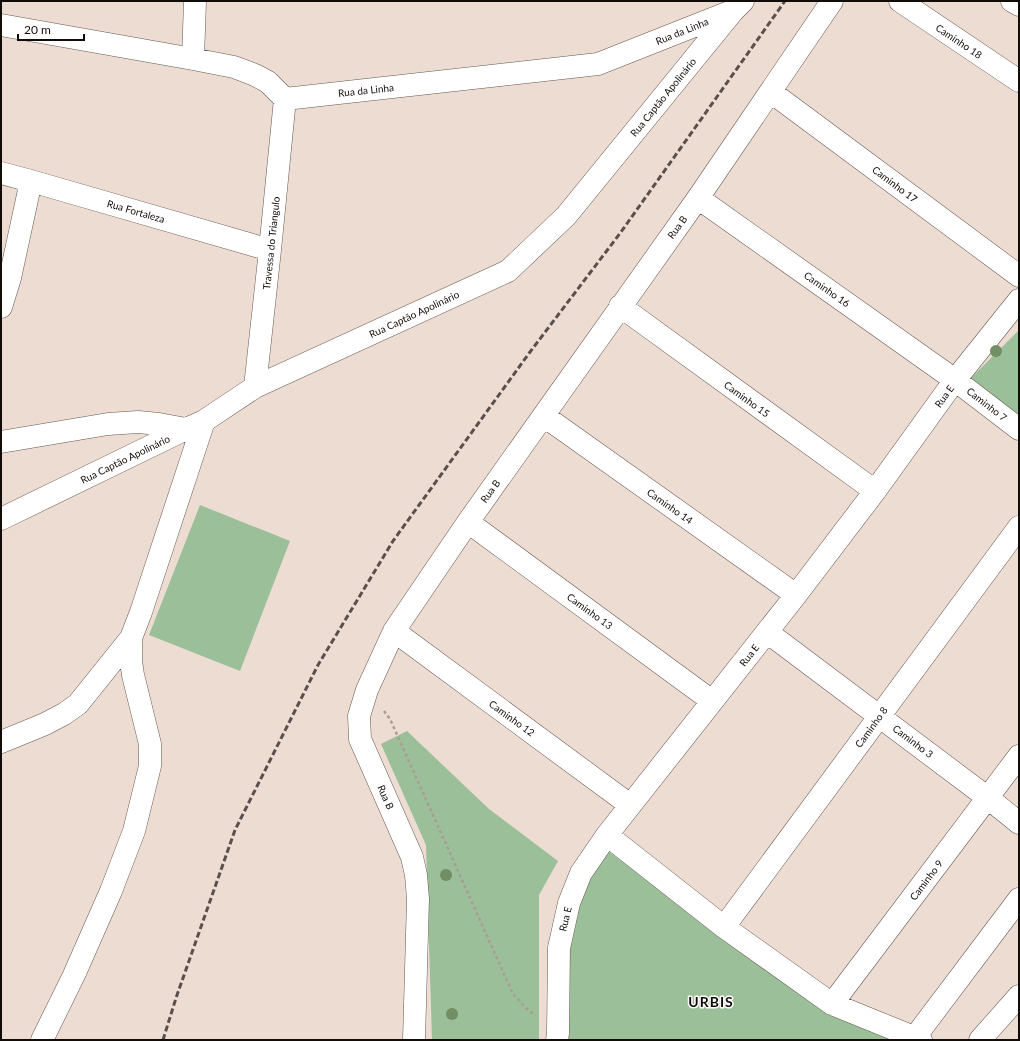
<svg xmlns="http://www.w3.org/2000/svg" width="1020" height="1041" viewBox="0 0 1020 1041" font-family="Lato,sans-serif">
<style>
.green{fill:#9bbf98}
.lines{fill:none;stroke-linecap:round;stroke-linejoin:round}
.minor-casing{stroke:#66584f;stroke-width:23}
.major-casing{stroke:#66584f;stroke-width:23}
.path{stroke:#aa9c94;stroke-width:2.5;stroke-dasharray:3 3;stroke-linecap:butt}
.minor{stroke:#fff;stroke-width:22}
.major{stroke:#fff;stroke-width:22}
.rail{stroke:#5a504b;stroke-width:3;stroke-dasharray:6 3;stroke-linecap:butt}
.tree{fill:#718e65}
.labels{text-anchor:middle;stroke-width:3;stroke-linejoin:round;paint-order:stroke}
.street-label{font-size:10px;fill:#120c09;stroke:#fff}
.district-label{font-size:14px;font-weight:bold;letter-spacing:1px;fill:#120c09;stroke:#fff}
</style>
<rect width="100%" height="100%" fill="#eddcd2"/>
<!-- green -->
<path class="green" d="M1019,330V422L967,382Z
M200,505L290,541L240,671L149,635Z
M407,731L489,809L558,861L539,895V1040H432L426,845L381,744Z
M607,850L707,925L911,1040H566L567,918Z"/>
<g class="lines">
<!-- minor casing -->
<g class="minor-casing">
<path id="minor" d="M900,1L1019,81
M1,25L193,59L234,67L255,75L268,82L285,99L598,64L732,11
M193,59L195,1
M771,92L1019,276
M1,173L31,181L270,250
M698,198L955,380L1019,429
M620,306L875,491
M1,307L10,278L31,181
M255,387L270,250L285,99
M544,416L796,595
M1,442L108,424L138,422L159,424L186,429
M1,519L186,429L204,421L255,387L508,271L566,216L733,11L743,1
M468,522L712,701
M394,631L630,805
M767,632L988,798L1019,823
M1,742L45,724L64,714L78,704L131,638
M607,835L724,927L832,1004L921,1040
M724,927L1019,527
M832,1004L1019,756
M915,1037L1019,899
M42,1040L74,975L111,891L134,831L150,766V744L133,675L131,661V638L141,612L204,421
M414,1040L418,899L416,875L412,857L360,739L359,716L367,690L394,631L468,522L698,198L832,1
M557,1040L558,1033L559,948L569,903L581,873L607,835L796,595L875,491L955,380L1019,300
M980,1040L1019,996"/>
</g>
<!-- major casing -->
<g class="major-casing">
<path id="major" d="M1012,1L1019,5"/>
</g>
<!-- path -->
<path class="path" d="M384,711L390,719L513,994L526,1008L535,1016"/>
<!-- minor -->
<use href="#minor" class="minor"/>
<!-- major -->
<use href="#major" class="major"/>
<!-- rail -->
<path class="rail" d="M163,1040L176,998L235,830L318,665L393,541L530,352L621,232L785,1"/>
</g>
<!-- trees -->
<g class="tree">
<circle cx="996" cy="351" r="6"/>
<circle cx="446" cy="875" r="6"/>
<circle cx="452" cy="1014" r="6"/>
</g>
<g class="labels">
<!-- street labels -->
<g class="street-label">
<text transform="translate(682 31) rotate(-22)" y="4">Rua da Linha</text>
<text transform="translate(959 41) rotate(34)" y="4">Caminho 18</text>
<text transform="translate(366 90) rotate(-6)" y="4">Rua da Linha</text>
<text transform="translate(663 97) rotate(-51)" y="4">Rua Captão Apolinário</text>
<text transform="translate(895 184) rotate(37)" y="4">Caminho 17</text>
<text transform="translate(136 211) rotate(16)" y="4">Rua Fortaleza</text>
<text transform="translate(677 227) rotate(-54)" y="4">Rua B</text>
<text transform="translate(271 243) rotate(-84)" y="4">Travessa do Triangulo</text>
<text transform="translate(827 289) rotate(35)" y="4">Caminho 16</text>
<text transform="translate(414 314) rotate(-25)" y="4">Rua Captão Apolinário</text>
<text transform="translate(944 396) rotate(-54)" y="4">Rua E</text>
<text transform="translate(747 399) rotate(36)" y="4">Caminho 15</text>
<text transform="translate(987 404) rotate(38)" y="4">Caminho 7</text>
<text transform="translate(125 459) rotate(-26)" y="4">Rua Captão Apolinário</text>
<text transform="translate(490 491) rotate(-54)" y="4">Rua B</text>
<text transform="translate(670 506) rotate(35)" y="4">Caminho 14</text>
<text transform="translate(590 611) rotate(36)" y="4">Caminho 13</text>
<text transform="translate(749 655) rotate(-52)" y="4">Rua E</text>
<text transform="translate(512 718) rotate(36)" y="4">Caminho 12</text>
<text transform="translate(871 727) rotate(-54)" y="4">Caminho 8</text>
<text transform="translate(913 741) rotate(37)" y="4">Caminho 3</text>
<text transform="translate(386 797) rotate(66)" y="4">Rua B</text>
<text transform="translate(926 880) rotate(-53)" y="4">Caminho 9</text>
<text transform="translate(565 919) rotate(-77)" y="4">Rua E</text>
</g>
<!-- district labels -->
<g class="district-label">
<text x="711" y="1007">URBIS</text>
</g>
</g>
<!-- border -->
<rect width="1020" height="1041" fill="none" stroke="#120c09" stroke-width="4"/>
<!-- scale -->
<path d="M18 34v6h66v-6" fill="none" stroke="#120c09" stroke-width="2"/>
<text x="24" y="34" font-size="12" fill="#120c09" stroke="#ffffff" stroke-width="3" paint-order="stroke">20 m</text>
</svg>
